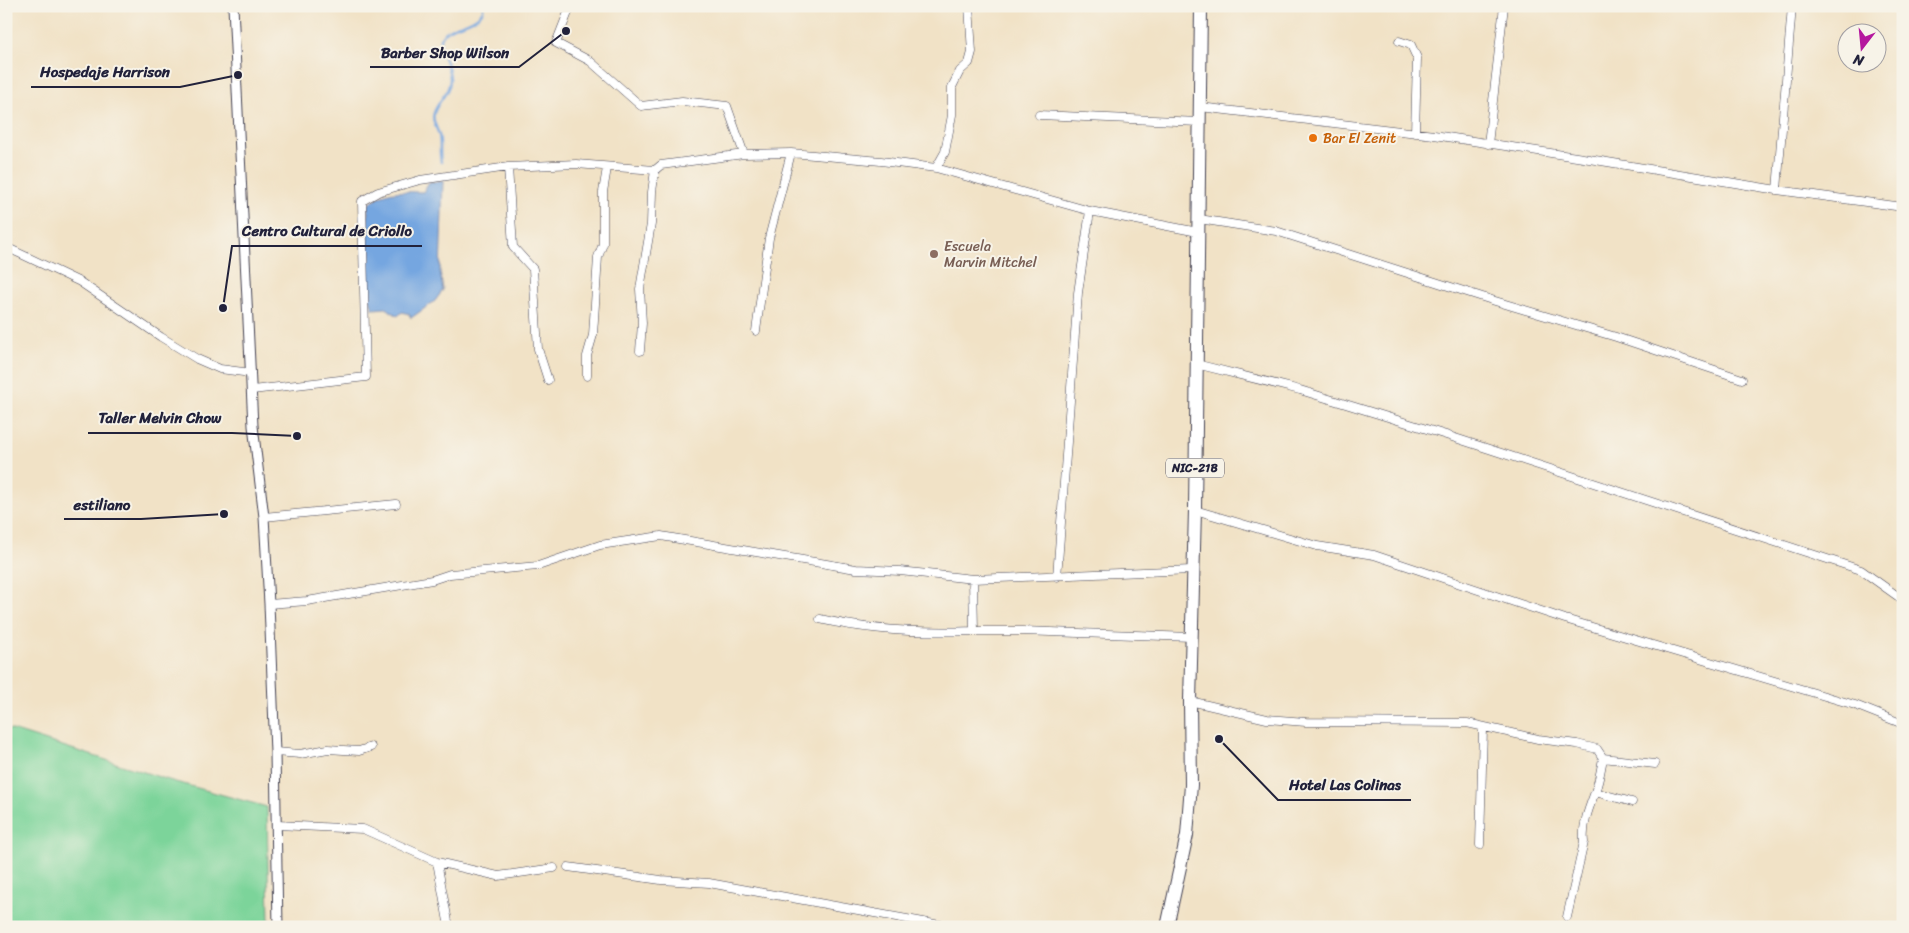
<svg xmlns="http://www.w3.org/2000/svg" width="1909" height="933" viewBox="0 0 1909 933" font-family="Sriracha,sans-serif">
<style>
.grass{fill:#7bd49a;stroke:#4e7b6a}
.water{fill:#75a6e0;stroke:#4c648e}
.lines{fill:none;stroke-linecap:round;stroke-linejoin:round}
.stream{stroke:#75a6e0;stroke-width:2.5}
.minor-casing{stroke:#413f50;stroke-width:9}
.tertiary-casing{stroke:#413f50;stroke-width:11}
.trunk-casing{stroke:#413f50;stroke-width:14}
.minor{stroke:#fff;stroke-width:8}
.tertiary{stroke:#fff;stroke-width:9}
.trunk{stroke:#fff;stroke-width:12}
.food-dot{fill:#e8710a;stroke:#f7f3e8;stroke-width:2}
.education-dot{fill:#8d6e63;stroke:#f7f3e8;stroke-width:2}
.labels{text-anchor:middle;stroke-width:4;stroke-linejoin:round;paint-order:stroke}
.shield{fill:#f7f3e8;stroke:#62616f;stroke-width:1}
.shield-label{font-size:12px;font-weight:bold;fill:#22223b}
.food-label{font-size:14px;fill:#c56008;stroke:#f7f3e8;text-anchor:start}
.education-label{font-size:14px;fill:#785e54;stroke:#f7f3e8;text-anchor:start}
.leader{fill:none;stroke:#22223b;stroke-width:2}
.callout-dot{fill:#22223b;stroke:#f7f3e8;stroke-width:2}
.callout-label{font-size:15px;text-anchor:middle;font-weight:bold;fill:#22223b;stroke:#f7f3e8;stroke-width:4;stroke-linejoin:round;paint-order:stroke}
</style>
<rect width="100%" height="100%" fill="#f7f3e8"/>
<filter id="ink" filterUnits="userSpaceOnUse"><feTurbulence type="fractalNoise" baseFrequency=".02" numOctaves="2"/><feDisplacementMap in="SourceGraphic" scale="10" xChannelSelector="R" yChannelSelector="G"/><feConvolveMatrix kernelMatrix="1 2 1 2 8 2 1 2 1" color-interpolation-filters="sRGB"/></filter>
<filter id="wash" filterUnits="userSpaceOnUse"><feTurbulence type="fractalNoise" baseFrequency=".0096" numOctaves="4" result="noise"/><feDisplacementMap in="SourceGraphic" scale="20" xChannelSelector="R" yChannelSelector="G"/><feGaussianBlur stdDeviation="1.12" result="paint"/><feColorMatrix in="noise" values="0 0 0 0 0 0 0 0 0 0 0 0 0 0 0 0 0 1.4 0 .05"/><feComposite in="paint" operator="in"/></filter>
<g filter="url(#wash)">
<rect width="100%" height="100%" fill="#f1e2c6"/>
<!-- grass -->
<path class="grass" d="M6,728L172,781L267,807L269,927H6Z"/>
<!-- water -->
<path class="water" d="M443,181L440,272L443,290L435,301L411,318L409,314L402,312L398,316L386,308L373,309L368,293L367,255L368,205C387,188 399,192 423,192L429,182Z"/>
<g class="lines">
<!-- stream -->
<path class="stream" d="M441,162C439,153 441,144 439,135C437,128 431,120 434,113C438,100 450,93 450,79C450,64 438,52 440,38C451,22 471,27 483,11V6"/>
</g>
</g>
<g filter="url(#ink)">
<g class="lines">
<!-- minor casing -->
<g class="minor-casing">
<path id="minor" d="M563,6L569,10L556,43L590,61L641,106L682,101L727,106L744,154L791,153L881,161L936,168L1090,211L1198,232
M1399,41L1411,45L1417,58L1415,133
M1200,107L1434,135L1583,158L1777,190L1903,207
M1039,115L1199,122
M1488,144L1504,6
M508,167L513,247L533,269L538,349L548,380
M936,168L945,152L952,115V87L960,71L969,63L972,52L969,6
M1777,190L1792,6
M1199,219L1276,231L1495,301L1616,337L1742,379
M6,247L80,282L161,337L197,359L220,369L251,373
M756,331L769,238L791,153
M640,351L642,323L640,289L651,224L652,192L655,170
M1196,364L1300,390L1446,435L1861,570L1903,600
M587,376V356L593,335L598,257L603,244V192L607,168
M252,390L366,377L362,201L378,192L420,180L508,167L576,164L655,170L661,165L744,154
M1195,510L1317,546L1374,555L1565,619L1855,705L1903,724
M264,517L396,504
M1057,577L1078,293L1090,211
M973,579L974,631H1022L1192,637
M269,604L307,601L432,580L450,574L538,566L600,545L661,536L856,569L900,571L973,579L1192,570
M820,619C871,631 922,633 974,631
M1190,701L1267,719L1306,722L1467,723L1538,739L1577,744L1597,749L1603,758C1601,769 1599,782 1595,792C1589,808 1582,825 1584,842L1567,917
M275,752L300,754L328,749L359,751L371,747
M1603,758L1655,764
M1595,792L1632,802
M277,825L363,829L437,862L498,876L554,868
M1480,845L1483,728
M437,862L449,927
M568,867L661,880L709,883L951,927"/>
</g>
<!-- tertiary casing -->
<g class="tertiary-casing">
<path id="tertiary" d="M233,6L253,426L264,517L269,604L275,752L278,927"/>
</g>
<!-- trunk casing -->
<g class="trunk-casing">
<path id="trunk" d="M1167,927L1187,835L1191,785L1190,701L1195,510L1201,6"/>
</g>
<!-- minor -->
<use href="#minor" class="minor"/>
<!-- tertiary -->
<use href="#tertiary" class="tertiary"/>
<!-- trunk -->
<use href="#trunk" class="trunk"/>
</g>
</g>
<!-- markers -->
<circle class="food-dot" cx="1313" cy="138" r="5"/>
<circle class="education-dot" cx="934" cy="254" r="5"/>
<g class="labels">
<!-- shield labels -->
<rect class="shield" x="1166" y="458.5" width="58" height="19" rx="4"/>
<g class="shield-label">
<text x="1195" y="472">NIC-21B</text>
</g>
<!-- food labels -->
<g class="food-label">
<text x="1323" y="143">Bar El Zenit</text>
</g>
<!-- education labels -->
<g class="education-label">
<text x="944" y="251">Escuela<tspan x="944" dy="16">Marvin Mitchel</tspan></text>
</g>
</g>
<!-- callouts -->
<path class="leader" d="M566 31L519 67H370M238 75L180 87H31M223 308L232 246H422M297 436L232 433H88M224 514L141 519H64M1219 739L1278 800H1411"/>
<g class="callout-dot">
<circle cx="566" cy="31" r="5"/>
<circle cx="238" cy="75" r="5"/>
<circle cx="223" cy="308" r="5"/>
<circle cx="297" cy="436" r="5"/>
<circle cx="224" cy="514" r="5"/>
<circle cx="1219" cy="739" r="5"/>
</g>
<g class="callout-label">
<text x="445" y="58">Barber Shop Wilson</text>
<text x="105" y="77">Hospedaje Harrison</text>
<text x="327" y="236">Centro Cultural de Criollo</text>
<text x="160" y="423">Taller Melvin Chow</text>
<text x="102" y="510">estiliano</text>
<text x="1345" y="790">Hotel Las Colinas</text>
</g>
<!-- margin -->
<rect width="1909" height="933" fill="none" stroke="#f7f3e8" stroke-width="25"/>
<!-- north arrow -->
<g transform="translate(1862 48) rotate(196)"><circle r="24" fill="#f7f3e8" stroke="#a29fa3"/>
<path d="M0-4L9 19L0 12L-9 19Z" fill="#b5179e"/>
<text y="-8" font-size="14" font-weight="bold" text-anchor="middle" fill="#22223b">N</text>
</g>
</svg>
